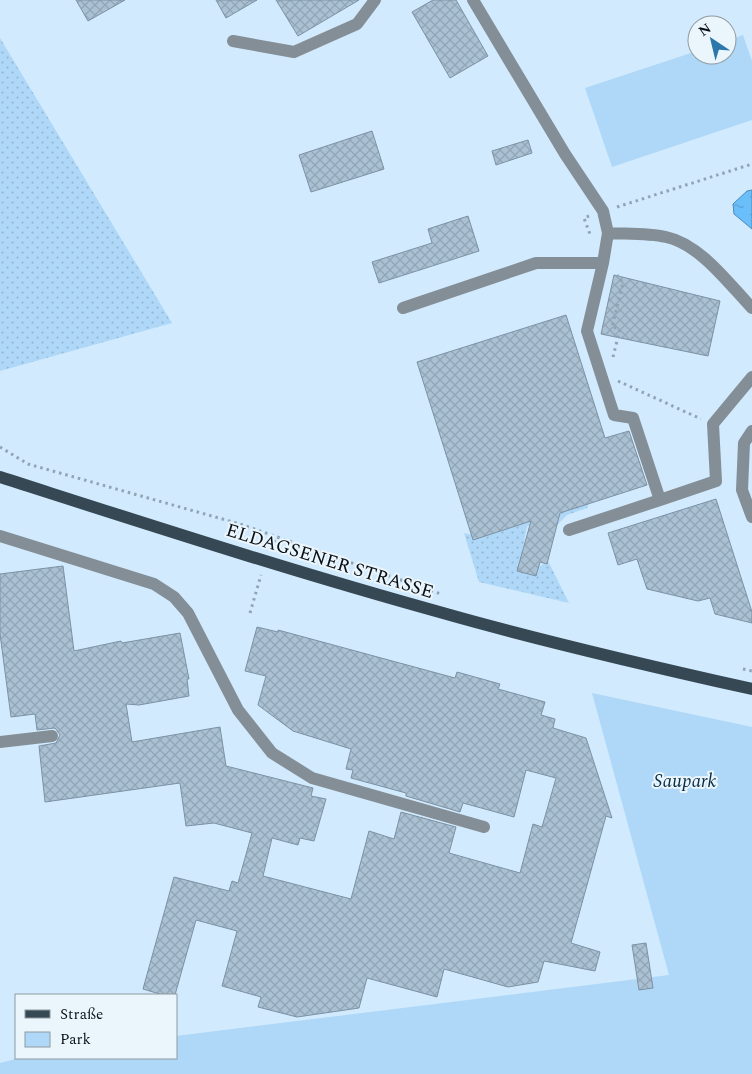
<svg xmlns="http://www.w3.org/2000/svg" width="752" height="1074" viewBox="0 0 752 1074" font-family="Spectral,serif">
<style>
.grass{fill:url(#grass-dots)}
.green{fill:#afd8f8}
.water{fill:url(#water-ripples);stroke:#4d8ab6}
.building{fill:url(#building-cross-hatch);stroke:#7c92a4}
.lines{fill:none;stroke-linecap:round;stroke-linejoin:round}
.path{stroke:#90a4b3;stroke-width:3;stroke-dasharray:2.5 4;stroke-linecap:butt}
.minor{stroke:#848e96;stroke-width:12}
.major{stroke:#374855;stroke-width:12}
.labels{text-anchor:middle;stroke-width:4;stroke-linejoin:round;paint-order:stroke}
.street-label{font-size:19px;fill:#081016;stroke:#ebf5fc}
.park-label{font-size:19px;font-style:italic;fill:#062c44;stroke:#ebf5fc}
</style>
<defs>
<pattern id="grass-dots" width="8" height="8" patternUnits="userSpaceOnUse" patternTransform="scale(1.25)"><rect width="8" height="8" fill="#afd8f8"/><path d="M2 2h.1M6 6h.1" fill="none" stroke="#95b8d4" stroke-width="1.8" stroke-linecap="round"/></pattern>
<pattern id="water-ripples" width="26" height="14" patternUnits="userSpaceOnUse" patternTransform="scale(1.25)"><rect width="26" height="14" fill="#6abefa"/><path d="M2 4q2-2 4 0t4 0M15 11q2-2 4 0t4 0" fill="none" stroke="#5aa2d6"/></pattern>
<pattern id="building-cross-hatch" width="8" height="8" patternUnits="userSpaceOnUse" patternTransform="scale(1.25)"><rect width="8" height="8" fill="#aac1d4"/><path d="M0 0l8 8M0 8l8-8" fill="none" stroke="#91a5b5"/></pattern>
</defs>
<rect width="100%" height="100%" fill="#d1eafd"/>
<!-- grass -->
<path class="grass" d="M0,38L172,323L0,371Z
M590,501L587,508L567,515L555,527L527,526L520,563L540,566L548,561L569,603L479,582L464,533L477,536Z"/>
<!-- green -->
<path class="green" d="M743,35L752,61V120L612,167L585,88L697,51V55H727V41Z
M592,693L752,727V1074H0V1063L19,1058H176V1036L669,975Z"/>
<!-- water -->
<path class="water" d="M752,190V229L734,214L733,204L747,191Z"/>
<!-- building -->
<path class="building" d="M76,0H125L88,21Z
M216,0H257L226,18Z
M276,0H359L298,36Z
M433,0H456L488,56L450,78L412,12Z
M372,131L384,169L311,192L299,155Z
M528,140L532,153L496,165L492,151Z
M468,216L479,251L379,283L372,262L432,243L428,229Z
M614,275L720,301L708,356L601,334Z
M566,315L605,438L629,431L647,485L560,513L547,564L540,562L536,576L517,571L531,521L473,540L417,362Z
M716,499L752,612V623L715,614L710,598L698,601L647,589L637,559L618,565L608,533Z
M63,566L74,651L121,641L122,643L180,633L189,679H187L189,696L139,705L126,704L132,742L220,727L226,766L313,788L311,796L326,799L314,841L300,838L298,845L272,838L263,876L351,899L369,831L394,839L401,812L456,827L449,853L520,873L533,824L542,827L556,778L526,770L514,817L463,803L460,812L406,796V793L351,778L353,770L346,769L351,749L293,731L258,705L266,676L245,671L257,627L278,632V630L455,678L457,672L500,684L498,689L545,702L541,715L555,719L553,728L586,738L612,818L606,816L571,943L600,952L595,971L544,961L538,982L508,987L444,969L437,997L367,978L359,1008L297,1017L258,1007L261,997L222,986L237,931L196,920L175,995H163L143,989L174,877L229,891L232,881L238,883L252,833L214,823L186,826L180,783L45,802L39,746L56,743L60,735L55,728L37,730L35,714L11,717L0,634V574Z
M646,943L653,988L639,990L632,945Z"/>
<g class="lines">
<!-- path -->
<path class="path" d="M617,207L752,164
M589,216L584,218L591,237
M613,357L620,329L612,327L623,283L617,275
M618,381L701,419
M0,447L28,464L240,524L441,594
M271,548L276,537
M250,613L261,575
M743,669L752,671"/>
<!-- minor -->
<path class="minor" d="M473,0L565,154L603,211L608,233C627,234 648,233 666,237C700,244 729,284 752,308
M233,41L294,52L357,24L375,0
M403,308L536,263H603L608,233
M752,431L744,443L742,490L752,517
M660,500L716,481L713,424L752,377
M569,530L660,500L633,418L614,415L587,331L603,263
M0,536L154,584L174,597L188,613L238,710L272,753L312,778L484,827
M0,742L52,736"/>
<!-- major -->
<path class="major" d="M0,477C147,524 294,572 443,613C545,642 649,666 752,689"/>
</g>
<g class="labels">
<!-- street labels -->
<g class="street-label">
<text transform="translate(330 560) rotate(17)" y="7">ELDAGSENER STRASSE</text>
</g>
<!-- park labels -->
<g class="park-label">
<text x="685" y="787">Saupark</text>
</g>
</g>
<!-- legend -->
<rect x="15" y="994" width="162" height="65" fill="#ebf5fc" stroke="#9099a0"/>
<rect x="25" y="1010" width="25" height="8" fill="#374855" stroke="#9099a0"/>
<text x="60" y="1019" font-size="15" fill="#081016">Straße</text>
<rect x="25" y="1032" width="25" height="15" fill="#afd8f8" stroke="#9099a0"/>
<text x="60" y="1044" font-size="15" fill="#081016">Park</text>
<!-- north arrow -->
<g transform="translate(712 40) rotate(325)"><circle r="24" fill="#ebf5fc" stroke="#9099a0"/>
<path d="M0-4L9 19L0 12L-9 19Z" fill="#2c78ab"/>
<text y="-8" font-size="14" font-weight="bold" text-anchor="middle" fill="#081016">N</text>
</g>
</svg>
